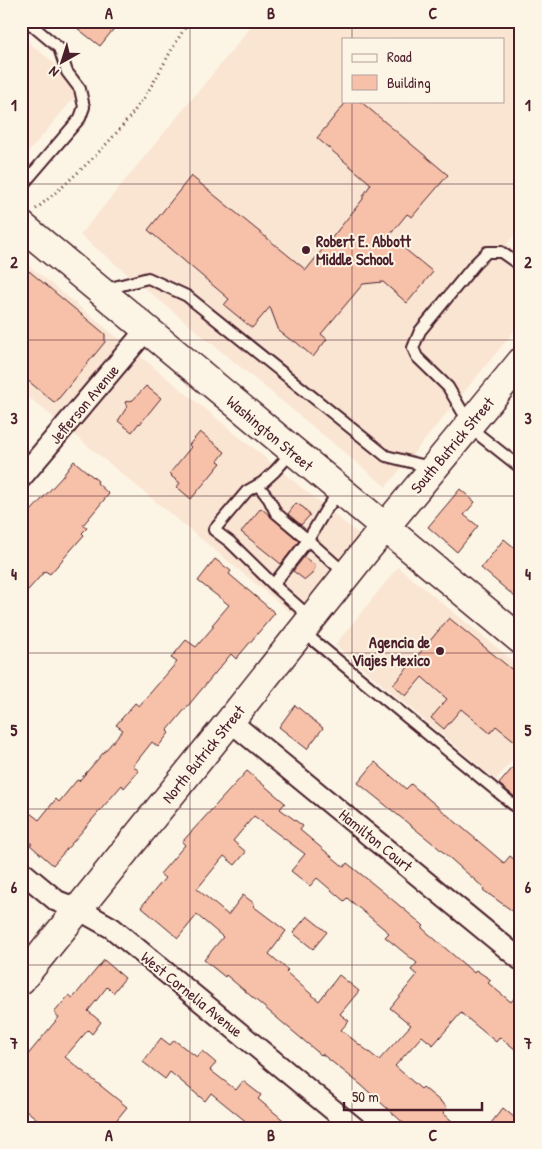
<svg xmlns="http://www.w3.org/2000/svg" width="542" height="1149" viewBox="0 0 542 1149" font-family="'Patrick Hand',sans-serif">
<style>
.built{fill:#fae5d3;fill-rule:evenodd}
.building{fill:#f7c1a9;stroke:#4a1f2b;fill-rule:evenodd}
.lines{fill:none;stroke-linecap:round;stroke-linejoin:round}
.lane-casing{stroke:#4a1f2b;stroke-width:14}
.street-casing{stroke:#4a1f2b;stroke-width:24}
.secondary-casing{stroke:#4a1f2b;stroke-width:31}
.path{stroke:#4a1f2b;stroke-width:3;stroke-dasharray:1 4;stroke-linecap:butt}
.lane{stroke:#fcf5e5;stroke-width:10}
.street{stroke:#fcf5e5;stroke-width:20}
.secondary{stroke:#fcf5e5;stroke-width:28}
.grid{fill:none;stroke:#4a1f2b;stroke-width:1;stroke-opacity:0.55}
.poi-dot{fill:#4a1f2b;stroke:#fcf5e5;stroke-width:2}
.labels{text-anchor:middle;stroke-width:4;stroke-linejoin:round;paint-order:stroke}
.poi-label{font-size:16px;font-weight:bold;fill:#4a1f2b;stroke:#fcf5e5;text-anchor:start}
.street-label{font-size:16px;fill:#4a1f2b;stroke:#fcf5e5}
.neatline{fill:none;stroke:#4a1f2b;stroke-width:2}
.grid-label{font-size:16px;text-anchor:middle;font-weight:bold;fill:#4a1f2b}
</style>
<rect width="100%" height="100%" fill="#fcf5e5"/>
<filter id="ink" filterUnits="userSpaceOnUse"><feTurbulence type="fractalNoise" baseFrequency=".02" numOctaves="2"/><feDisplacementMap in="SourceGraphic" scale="10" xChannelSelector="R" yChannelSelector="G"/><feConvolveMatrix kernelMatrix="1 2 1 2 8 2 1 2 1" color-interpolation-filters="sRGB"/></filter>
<g filter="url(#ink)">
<!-- built -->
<path class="built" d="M256,21H521V228L507,244L521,256V323L386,487L80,235ZM343,39H503V101H343Z
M21,36L83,87L21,161Z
M21,259L360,535L296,617L21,391Z
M398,567L521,667V750L496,780L335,645Z"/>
<!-- building -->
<path class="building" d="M68,21H120L100,46Z
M347,101H360L448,175L412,217L407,214L389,236L433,272L407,303L383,282L363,284L321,334L327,339L313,357L296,342L292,341L279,331L270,307L252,328L224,305L229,299L148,230L191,176L306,270L363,199V196L371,184L317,138Z
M29,271L105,334V342L55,403L21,375V281Z
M146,386L161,398L140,424L139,423L132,432L118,421L127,407L125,402L133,400Z
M200,432L225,452L218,461L221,463L191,499L177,487L180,483L171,476L172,475L170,473L191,447L189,445Z
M74,461L98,481L97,483L109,494L83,525L87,528L82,533L84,535L50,574L45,571L21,598V522L62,477Z
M460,489L475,502L464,515L478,526L457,552L428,527Z
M296,503L304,508L310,515L301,525L288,514Z
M261,508L299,541L281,564L241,532Z
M504,539L521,553V602L481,568Z
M304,557L316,566L312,574L305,580L293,571Z
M215,559L231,571L229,574L275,613L236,659L231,654L167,731L169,733L158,747L152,742L133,766L139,771L124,788L122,785L53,865L30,845L32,844L21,834V806L39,820L56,799L59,802L77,780L79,781L123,730L116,725L135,703L139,706L177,662L171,658L186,640L196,647L214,626L212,625L229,605L198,581Z
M449,618L521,677V746L496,726L490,733L461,709L444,729L431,718L447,699L422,677L406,696L393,685Z
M295,705L323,728L307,749L279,727Z
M521,758V802L499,784Z
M375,762L406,789L411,784L504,863L510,856L521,865V917L483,890L484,888L435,845L358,783Z
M247,771L285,803L280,809L303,826L300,830L344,867L347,863L377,887L424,926L422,928L474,973L476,970L491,980L488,983L511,1002L521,990V1054L500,1037L496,1042L461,1013L433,1045L422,1036L395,1066L421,1089L423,1087L447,1107L443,1113L460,1128H409L360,1084L322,1054L321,1055L226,975L225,977L204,960L223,937L197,915L178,938L141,907L165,878L160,874L185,845L182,842ZM254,816L305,854L291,871L310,886L317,878L344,901L347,898L389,933L385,937L417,963L411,970L417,975L390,1008L411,1025L379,1060L341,1030L349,1021L340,1014L359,991L339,975L319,1001L286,972L288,970L269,954L286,931L253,906L255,904L243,895L228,915L197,889L224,856L235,865L246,852L233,841Z
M307,916L327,932L313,949L293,933Z
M104,960L125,978L113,993L107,987L88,1011L101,1022L92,1034L88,1030L65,1057L127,1107L110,1128H48L21,1106V1063L59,1017L54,1013L69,995L73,998Z
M161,1038L170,1045L174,1040L197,1057L202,1051L216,1063L210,1070L236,1090L243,1081L261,1095L258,1099L293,1128H254L211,1093L205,1101L170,1072L165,1079L143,1062Z
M503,1108L521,1123V1128H487Z"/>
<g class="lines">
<!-- lane casing -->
<g class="lane-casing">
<path id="lane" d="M21,187L80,118L84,107L80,89L67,72L59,48L27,21
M103,290L148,278L187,296L386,456L430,467
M471,419L462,411L448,387L417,357L413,348L420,331L475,264L487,252H501L521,266
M469,427L521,468
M258,485L269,499L276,513L308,540L277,580L275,586L311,618
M339,492L325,511L308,540L346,574
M275,586L230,542L214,530L247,491L263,482L275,471L292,452
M302,631L521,811"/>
</g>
<!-- street casing -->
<g class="street-casing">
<path id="street" d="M21,478L146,330
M230,721L521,960
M21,871L57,901L78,909L112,928L355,1128"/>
</g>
<!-- secondary casing -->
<g class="secondary-casing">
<path id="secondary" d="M21,225L521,640
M21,980L230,721L367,549L521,362"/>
</g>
<!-- path -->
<path class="path" d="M36,209C76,176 116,139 145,96C161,72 172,45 190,21"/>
<!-- lane -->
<use href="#lane" class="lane"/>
<!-- street -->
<use href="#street" class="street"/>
<!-- secondary -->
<use href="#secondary" class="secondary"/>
</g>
</g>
<!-- grid -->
<path class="grid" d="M190,21V1128M352,21V39M352,101V1128M21,184H521M21,340H521M21,496H521M21,653H521M21,809H521M21,965H521"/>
<!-- markers -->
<g class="poi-dot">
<circle cx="306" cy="250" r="5"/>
<circle cx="440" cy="651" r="5"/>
</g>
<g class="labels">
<!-- poi labels -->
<g class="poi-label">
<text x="316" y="247">Robert E. Abbott<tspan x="316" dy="18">Middle School</tspan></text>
<text x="430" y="648" text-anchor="end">Agencia de<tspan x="430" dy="18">Viajes Mexico</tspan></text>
</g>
<!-- street labels -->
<g class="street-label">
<text transform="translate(84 404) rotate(-50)" y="6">Jefferson Avenue</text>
<text transform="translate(270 433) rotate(40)" y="6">Washington Street</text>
<text transform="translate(452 445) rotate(-50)" y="6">South Butrick Street</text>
<text transform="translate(203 754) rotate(-51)" y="6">North Butrick Street</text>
<text transform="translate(376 840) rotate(39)" y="6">Hamilton Court</text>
<text transform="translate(192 994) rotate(39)" y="6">West Cornelia Avenue</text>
</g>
</g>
<!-- margin -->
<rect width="542" height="1149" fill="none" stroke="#fcf5e5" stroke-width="55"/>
<!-- legend -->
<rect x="342" y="38" width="162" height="65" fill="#fcf5e5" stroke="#b59f9b"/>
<rect x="352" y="54" width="25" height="8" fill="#fcf5e5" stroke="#b59f9b"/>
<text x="387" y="62" font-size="15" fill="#4a1f2b">Road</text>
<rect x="352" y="75" width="25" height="15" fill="#f7c1a9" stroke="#b59f9b"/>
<text x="387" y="88" font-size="15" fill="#4a1f2b">Building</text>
<!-- north arrow -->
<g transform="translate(62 62) rotate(219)" stroke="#fcf5e5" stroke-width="4" paint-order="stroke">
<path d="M0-4L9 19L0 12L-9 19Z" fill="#4a1f2b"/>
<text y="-8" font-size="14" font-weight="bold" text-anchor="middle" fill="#4a1f2b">N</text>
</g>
<!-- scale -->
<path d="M344 1102v8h138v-8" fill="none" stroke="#4a1f2b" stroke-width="2.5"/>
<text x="352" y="1102" font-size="15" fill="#4a1f2b" stroke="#fcf5e5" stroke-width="4" paint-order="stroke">50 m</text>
<rect x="28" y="28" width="486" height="1094" class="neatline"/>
<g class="grid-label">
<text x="109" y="19">A</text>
<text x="271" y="19">B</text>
<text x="433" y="19">C</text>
<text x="14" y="111">1</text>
<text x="528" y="111">1</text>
<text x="14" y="268">2</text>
<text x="528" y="268">2</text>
<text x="14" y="424">3</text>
<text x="528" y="424">3</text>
<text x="14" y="580">4</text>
<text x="528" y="580">4</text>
<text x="14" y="736">5</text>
<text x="528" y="736">5</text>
<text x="14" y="893">6</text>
<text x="528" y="893">6</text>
<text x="14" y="1049">7</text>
<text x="528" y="1049">7</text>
<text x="109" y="1141">A</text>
<text x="271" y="1141">B</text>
<text x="433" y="1141">C</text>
</g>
</svg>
